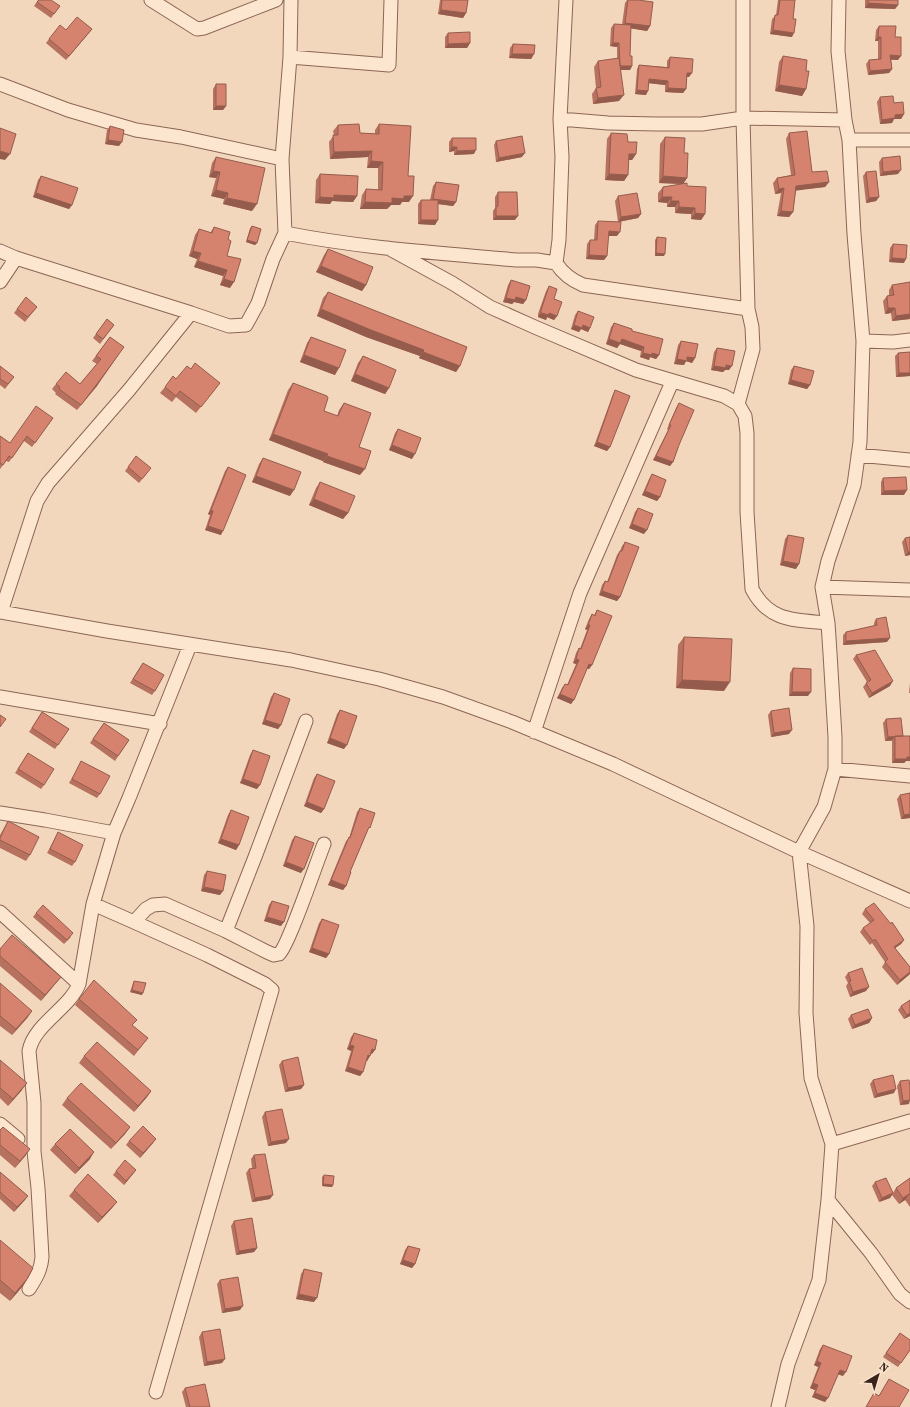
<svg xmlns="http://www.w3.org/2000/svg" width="910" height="1407" viewBox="0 0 910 1407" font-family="'Source Serif 4',serif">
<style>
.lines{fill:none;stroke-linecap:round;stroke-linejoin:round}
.minor-casing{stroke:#8c6654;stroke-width:15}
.minor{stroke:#fce6d0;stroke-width:13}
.wall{fill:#b7715f}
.shaded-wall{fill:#955c4d}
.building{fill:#d5836e;stroke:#955c4d}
</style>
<rect width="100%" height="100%" fill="#f2d7bc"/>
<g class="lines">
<!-- minor casing -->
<g class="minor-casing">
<path id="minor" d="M151,0L197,29L204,28L276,0
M566,0L560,119L562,157L559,240L556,263C563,274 571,280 583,285L748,309
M290,57L389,65L391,0
M0,84L68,110L136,130L181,137L282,159
M560,119L608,123L657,124H702L743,118L845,120
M849,140H910
M285,233C361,248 439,253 517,260H537L556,263
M388,248L452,283L490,307L537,328L636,370L724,396L738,404L745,416L747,433V512L752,589C769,622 795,620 828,623
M0,251L16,258L191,313L229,326L246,325L258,303L273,259L285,233L282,159L290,57L291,0
M0,282L16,258
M863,341L893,342L910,340
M738,404L753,349L752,327L748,309L743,118V0
M858,455L910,460
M822,587L910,590
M0,612L107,631L291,660L379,679L443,697L512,722L613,764L799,852L910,901
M1,612L37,501L48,483L129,390L191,313
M0,697L160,724
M534,732L580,593L672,382
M835,769L910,776
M0,813L45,820L114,833
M93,904L134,922L146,909L153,905L165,904L226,931L267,952L274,955L279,954C288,947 317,861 324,844
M0,912L79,984
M134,922L207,955L265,984L272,990L156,1392
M226,931L255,857L306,721
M0,1124L18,1139
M832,1144L910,1121
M828,1200L871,1253L900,1294L910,1302
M29,1289C36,1278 41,1270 42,1257L38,1188L34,1151V1103L29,1051C34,1024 69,1009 79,984L93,904L114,833L129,798L190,645
M778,1407L788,1364L819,1280L828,1200L832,1144L811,1078L806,1013L807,926L799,852L824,807L835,769V737L830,653L828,623L822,587L828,561L854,485L860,442L863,341L854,234L849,140L845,120L838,51L839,0"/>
</g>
<!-- minor -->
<use href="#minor" class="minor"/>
</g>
<!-- wall -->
<path class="wall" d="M38,0L60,6L51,18L34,6Z
M440,0H468L466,13L463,18L438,14Z
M627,0H638L650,26L647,31L631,28L630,56L632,66L630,70H621L619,101L593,104L592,94L596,88L594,67L598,61L617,59V47L610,46L611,28L614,24L622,25L625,3Z
M778,0H795L793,19L792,37L770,34L772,19L776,15Z
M865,0H898V5L895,9L865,8Z
M879,26L895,37L898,60H891L892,69L889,73L868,75L866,64L869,60L878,59V41H875L876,30Z
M92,29L66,60L46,43L49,39L66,30Z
M448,33L470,43L467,48H445V37Z
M513,44L534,54L531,59L509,58L510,48Z
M783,56L806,71V89L802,96L775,91L779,62Z
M670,57L689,77H687L686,89L683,93L665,92V85L649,83L646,95L635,94L637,69L639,65L667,67V61Z
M216,84L226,106L223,110H213V89Z
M880,97L894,103L904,114L901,119H894L892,123L880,124L877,102Z
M379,124L408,176L409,202H402L400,205H391L387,209H360L362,195L366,189L378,190V168H367L368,157L330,159L329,142L334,135L333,131L338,125L360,133L375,134V130Z
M110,126L119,146L105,144L107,130Z
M611,133L628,142L636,154L632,160H628V175L624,181L605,180L607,139Z
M789,133L812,172L829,182L825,187L796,190L793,212L789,217L777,216L781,193L775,194L773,183L777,178L791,175L786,139Z
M665,137L684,153L687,178L683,184L687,186L705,214L701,220L691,219V214L675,213V207H667V203L658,202V193L663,187L682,184L659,183L660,144Z
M452,138L474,154L454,155V151L449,152V142Z
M496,141L522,157L496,162L494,145Z
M216,157L252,211L223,204L224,199L211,196L216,178L209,177L212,163Z
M882,158L898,174L880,176L879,162Z
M866,172L879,197L876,201L866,203L863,176Z
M320,174L357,196L353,202L332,201L330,204L315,203L316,180Z
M41,176L72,205L69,209L33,197L38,180Z
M436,182L456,202L453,206L438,204L435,225L418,224V204L421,200H430L433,186Z
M498,192L515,220H493V211L495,208V197Z
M618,196L641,214L638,218L618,222L615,201Z
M598,221L617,236H608L607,256L604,260L586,259L587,244L590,240H594L595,225Z
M252,226L257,243L255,245L246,242L250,228Z
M214,227L228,239L227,256L230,288L220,285L223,276L194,267L197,259L189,256L195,235L199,229L210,233Z
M657,237L664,256H655V240Z
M893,244L904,263L889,262L890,248Z
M328,249L366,285L362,291L316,272L324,255Z
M511,280L526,300L523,304L514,302L512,304L503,302L508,285Z
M910,282V319L892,321L891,313L885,314L883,301L887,296L889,295V290L892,285Z
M549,286L554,299L557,316L554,320L547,317L546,320L538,317V314L546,291Z
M328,292L460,366L456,372L419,358L420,356L366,337L317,316L323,298Z
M37,307L25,322L14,313L17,309Z
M578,311L590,328L588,332L581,329L579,332L571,329L575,315Z
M107,319L114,325L100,344L93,338Z
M614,323L632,331L659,355L656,359L650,357L649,360L640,357L641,351L620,344L617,348L606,344L611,327Z
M110,337L97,386L77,410L55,394L56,393L52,389L56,384H80L97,364L92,361Z
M311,337L335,375L300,362L307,343Z
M681,341L695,358L692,363L686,361L684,365L674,364L678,345Z
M717,348L729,370H725L723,372L711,370L714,352Z
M910,352V376L896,377L895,356L898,353Z
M363,356L389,388L385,394L351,381L358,363Z
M0,366L14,377L5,389L0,385Z
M794,366L810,385L807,389L788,384L791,370Z
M176,379L215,389L196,413L176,397L172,402L160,393L165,387Z
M293,383L324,411L337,416L339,410L344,403L359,447L360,475L323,462V461L269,440L288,390Z
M615,390L610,447L607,451L594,446L613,394Z
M679,403V445L673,462L670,466L653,460L668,430L667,429L676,408Z
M53,418L32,447L24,441L9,462L6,461L0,469V436L10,443Z
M398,429L412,459L389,450L395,433Z
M263,458L290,496L252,482L259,464Z
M128,467L148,472L139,483L125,471Z
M228,467L221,535L205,530L210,515L208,514L225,471Z
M652,474L660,497L657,501L642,495L649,479Z
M883,478L904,495H881V482Z
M320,482L348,513L343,519L309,505L316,488Z
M638,508L644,534L629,528L635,512Z
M788,535L796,569L780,565L785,539Z
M905,538L910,555L905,556L902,542Z
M625,542L620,597L617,601L599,595L602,585L605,581L607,582L617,555L620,551L622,546Z
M597,610L592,665L589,669L587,668L571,704L557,698L562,688L565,684L567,685L576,664L573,663L576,653L579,648L580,649L587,630L585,629L589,619L592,614L594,615Z
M876,619L887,642L843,645V635L846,632L874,626V623Z
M684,637L724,691L676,688L678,645Z
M856,655L890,686L869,698L863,687L867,682L853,659Z
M143,663L155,691L152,695L130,683Z
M793,668L808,696H789L790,673Z
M910,683V693H909Z
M274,693L281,725L278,729L262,724L271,697Z
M340,710L344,749L327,743L337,714Z
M771,711L789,734L771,737L768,715Z
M42,712L69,729L55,749L29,732Z
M886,719L903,736L906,761L904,763H892V741H885L883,723Z
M104,723L129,740L115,761L90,743Z
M253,750L257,789L240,783L250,755Z
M28,753L44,785L41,789L15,773Z
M81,761L100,794L97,798L69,783L79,766Z
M317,774L324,809L321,813L304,806L314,778Z
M900,795L910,818L901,819L897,799Z
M360,808L367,832L350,872L346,886L343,890L328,885L346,841L349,838L357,812Z
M231,810L239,845L236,850L218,843L228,815Z
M8,821L30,855L26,861L0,848V835Z
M58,832L75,862L72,866L47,853L56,836Z
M295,836L301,873L283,866L292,840Z
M207,871L220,895L201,891L204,875Z
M272,901L281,926L264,921L269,905Z
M865,909L904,940L901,944L895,948L910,967V974L897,985L882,967L885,962L872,943L870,945L860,932L863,928L870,923L862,914Z
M36,913L71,937L64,944L33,917Z
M322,919L329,954L326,958L309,952L319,923Z
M0,949L61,977L41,1001L0,966Z
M848,973L866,991L850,997L846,986L848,983L845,977Z
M134,981L142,995L130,992L133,983Z
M0,983L28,1017L12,1035L0,1026Z
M79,999L133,1026L148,1038L134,1056L75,1005Z
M910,1000V1016L904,1019L898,1010L901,1006Z
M851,1015L872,1018L869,1023L852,1029L848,1019Z
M354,1033L372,1054H371L370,1056L367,1061L366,1060L363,1072L360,1076L345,1071L351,1051L347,1049L351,1037Z
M84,1056L151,1091L147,1097L134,1112L79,1063Z
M0,1060L22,1090L8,1106L0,1098Z
M282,1061L304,1085L301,1089L285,1092L279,1065Z
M873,1080L894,1093L874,1098L870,1084Z
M900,1081L909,1104L900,1105L897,1086Z
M67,1098L130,1127L125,1134L111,1149L62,1105Z
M265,1112L286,1143L268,1146L262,1117Z
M0,1130L26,1155L15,1168L0,1155Z
M129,1141L153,1143L140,1158L126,1145Z
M55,1144L90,1159L75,1174L50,1150Z
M254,1155L270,1199L252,1202L246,1173L249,1169L252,1168L251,1159Z
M136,1170L124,1185L113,1175L116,1171Z
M0,1172L28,1196L14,1212L0,1199Z
M324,1175L333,1185L332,1187L322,1186V1177Z
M910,1178V1207L905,1200L899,1204L892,1195L890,1198L879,1202L872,1186L875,1182L893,1193L896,1188Z
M74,1190L117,1202L112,1208L98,1223L69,1196Z
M234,1221L257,1248L254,1252L236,1255L231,1226Z
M0,1240L27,1279L22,1287L10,1301L0,1293Z
M408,1246L415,1264L412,1268L400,1264L405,1250Z
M304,1269L314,1302L296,1299L301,1274Z
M220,1280L240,1310L222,1313L217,1284Z
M202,1332L222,1363L204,1366L199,1337Z
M900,1333L910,1350L898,1367L883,1357Z
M823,1345L843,1376L838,1374L825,1402L812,1397L815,1390L810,1388L818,1367L814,1365L820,1349Z
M889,1379L899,1407H866L874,1393L879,1396Z
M185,1388L210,1407H186L182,1392Z"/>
<!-- shaded-wall -->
<path class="shaded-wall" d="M868,3L898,5L895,9L865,8Z
M441,10L466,13L463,18L438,14Z
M625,23L650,26L647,31L622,27Z
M92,29L89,33L66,60L69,56Z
M773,30L794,33L792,37L770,34Z
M878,37H881L878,41H875Z
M470,43L467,48H445L448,44Z
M613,43H619L617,47L610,46Z
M512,54H534L531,59L509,58Z
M890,55L901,56L898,60L887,59Z
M620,66H632L630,70H618Z
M892,69L889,73L868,75L870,71Z
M687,73H692L689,77H684Z
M649,79L668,81L665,85L647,83Z
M779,85L806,89L802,96L775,91Z
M668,88L686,89L683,93L665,92Z
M637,90L648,91L646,95L635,94Z
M624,95L619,101L593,104L598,98Z
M216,106H226L223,110H213Z
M904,114L901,119H894L892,123L880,124L882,120L895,115Z
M108,140L122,142L119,146L105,144Z
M452,147H457L454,151L449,152Z
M476,150L474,154L454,155L457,151Z
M0,151L10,154L5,160L0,159Z
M372,151L368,157L330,159L334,152Z
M525,153L522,157L496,162L499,158Z
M629,154H636L632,160H625Z
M371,161L383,162L378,168H367Z
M901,170L898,174L880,176L883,172Z
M213,171L220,172L216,178L209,177Z
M609,174L628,175L624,181L605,180Z
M663,176L687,178L683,184L659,183Z
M829,182L825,187L793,191L796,186Z
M784,188L781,193L775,194L779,189Z
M216,190L228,193L224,199L211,196Z
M36,193L72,205L69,209L33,197Z
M334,195L357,196L353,202L332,201L330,204L315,203L320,197Z
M404,196H413L409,202H402L400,205H391L387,209H360L365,202L392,198Z
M662,197H672L667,203L658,202Z
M879,197L876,201L866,203L869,198Z
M227,198L257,204L252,211L223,204Z
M433,199L456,202L453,206L430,203Z
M671,201H679L675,207H667Z
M679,207L695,208L691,214L675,213Z
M781,211L793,212L789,217L777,216Z
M695,213L705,214L701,220L691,219Z
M641,214L638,218L618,222L621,217Z
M496,216H518L515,220H493Z
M421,220H438L435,225L418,224Z
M609,231L620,232L617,236H606Z
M247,240L257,243L255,245L246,242Z
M193,251L201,253L197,259L189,256Z
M656,253L665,254L664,256H655Z
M589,255L607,256L604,260L586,259Z
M892,258L906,259L904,263L889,262Z
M198,261L227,270L223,276L194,267Z
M321,266L366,285L362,291L316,272Z
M224,279L234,282L230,288L220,285Z
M516,297L526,300L523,304L514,302L512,304L503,302L506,298Z
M888,308H895L891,313L885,314Z
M321,309L424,350L420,356L366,337L317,316Z
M541,313H549L557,316L554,320L547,317L546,320L538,317Z
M910,314V319L892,321L896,316Z
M574,325H583L590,328L588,332L581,329L579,332L571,329Z
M609,339H622L644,347L641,351L620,344L617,348L606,344Z
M124,347L97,386L77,410L81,405Z
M423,352L460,366L456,372L419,358Z
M643,353H652L659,355L656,359L650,357L649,360L640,357Z
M304,355L339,368L335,375L300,362Z
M687,357L695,358L692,363L686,361L684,365L674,364L677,359Z
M726,365L732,366L729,370H725L723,372L711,370L714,366Z
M899,373H910V376L896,377Z
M355,374L389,388L385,394L351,381Z
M791,380L810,385L807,389L788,384Z
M273,434L328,454L323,461L269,440Z
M597,442L610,447L607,451L594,446Z
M392,445L415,454L412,459L389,450Z
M327,456L365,469L360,475L323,462Z
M656,456L673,462L670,466L653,460Z
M256,476L294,490L290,496L252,482Z
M907,490L904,495H881L884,491Z
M645,491L660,497L657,501L642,495Z
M314,499L348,513L343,519L309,505Z
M211,510L213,511L210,515L208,514Z
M632,524L647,530L644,534L629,528Z
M208,526L223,531L221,535L205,530Z
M908,552H910V555L905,556Z
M783,561L799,564L796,569L780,565Z
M602,591L620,597L617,601L599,595Z
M588,625H590L587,630L585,629Z
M890,638L887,642L843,645L846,641Z
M576,659L579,660L576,664L573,663Z
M589,664L592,665L589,669L586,668Z
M682,680L730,682L724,691L676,688Z
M893,681L890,686L869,698L872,693Z
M792,692H811L808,696H789Z
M560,694L574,700L571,704L557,698Z
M265,720L281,725L278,729L262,724Z
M792,730L789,734L771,737L774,733Z
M895,736L892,740L885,741L888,737Z
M330,738L347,745L344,749L327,743Z
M907,757H910V761H906L904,763H892L895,759Z
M243,779L260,785L257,789L240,783Z
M307,802L324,809L321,813L304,806Z
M910,814V818L901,819L904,815Z
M221,839L239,845L236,850L218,843Z
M286,862L304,869L301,873L283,866Z
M331,880L346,886L343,890L328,885Z
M204,887L223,891L220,895L201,891Z
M267,917L284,922L281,926L264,921Z
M904,940L901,944L891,951L894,947Z
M312,948L329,954L326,958L309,952Z
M910,972V974L897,985L900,980Z
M61,977L41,1001L45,995Z
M869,987L866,991L850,997L853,992Z
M132,990L143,993L142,995L130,992Z
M32,1011L28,1017L12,1035L16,1029Z
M910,1013V1016L904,1019L907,1015Z
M872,1018L869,1023L852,1029L855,1025Z
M350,1045L354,1046L351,1051L347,1049Z
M372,1049L375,1050L372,1054L369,1053Z
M368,1055L370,1056L367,1061L365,1060Z
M348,1067L363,1072L360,1076L345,1071Z
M27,1083L22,1090L8,1106L13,1099Z
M304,1085L301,1089L285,1092L288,1088Z
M896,1089L894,1093L874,1098L877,1094Z
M151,1091L147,1097L134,1112L138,1106Z
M910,1100L909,1104L900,1105L903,1101Z
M130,1127L125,1134L111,1149L116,1143Z
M156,1139L153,1143L140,1158L143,1153Z
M289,1139L286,1143L268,1146L271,1142Z
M30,1149L26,1155L15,1168L20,1161Z
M94,1152L90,1159L75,1174L79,1168Z
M136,1170L133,1174L124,1185L126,1181Z
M323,1184L333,1185L332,1187L322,1186Z
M893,1193L890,1198L879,1202L882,1198Z
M909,1194L905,1200L899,1204L903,1198Z
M273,1195L270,1199L252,1202L255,1198Z
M28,1196L25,1200L14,1212L17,1207Z
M117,1202L112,1208L98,1223L102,1217Z
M257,1248L254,1252L236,1255L239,1251Z
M403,1260L415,1264L412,1268L400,1264Z
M27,1279L22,1287L10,1301L15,1293Z
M299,1294L317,1298L314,1302L296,1299Z
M243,1306L240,1310L222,1313L225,1309Z
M225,1359L222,1363L204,1366L207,1362Z
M817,1361L821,1363L818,1367L814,1365Z
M840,1370L846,1372L843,1376L837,1374Z
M813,1383L818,1385L815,1390L810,1388Z
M815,1393L828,1398L825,1402L812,1397Z"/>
<!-- building -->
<path class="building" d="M39,0H51L60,6L54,14L37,2Z
M442,0H468L466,13L441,10Z
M628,0H638L653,2L650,26L625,23Z
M780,0H795L793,19H796L794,33L773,30L775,15H778Z
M868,0H898V5L868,3Z
M77,17L92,29L69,56L49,39L60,25L66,30Z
M614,24L631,25L630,56H632V66H620L619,43H613Z
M879,26H896L895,37H901V56L890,55L892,69L870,71L869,60L881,59V37H878Z
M470,32V43L448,44V33Z
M513,44L535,45L534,54H512Z
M783,56L807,60L806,71H809L806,89L779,85Z
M670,57L693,59L692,73H687L686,89L668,88V81L649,79L648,91L637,90L639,65L669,68Z
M619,58L624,95L598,98L596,88L601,87L598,61Z
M216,84H226V106H216Z
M893,96L894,103L903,102L904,114L895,115V118L882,120L880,97Z
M359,124L360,133L379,134V124L411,126L408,176H414L413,196H404V199L392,198V203L365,202L366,189L382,190L383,162L371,161L372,151L334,152L333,135H338V125Z
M110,126L124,130L122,142L108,140Z
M0,128L16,134L10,154L0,151Z
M807,131L812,172L827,171L829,182L796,186L793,212L781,211L784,188L779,189L777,178L795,175L789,133Z
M611,133L627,134L628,142H637L636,154H629L628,175L609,174Z
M522,136L525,153L499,158L496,141Z
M665,137L685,138L684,153H688L687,178L663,176Z
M452,138H476V150L457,151V147H452Z
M900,156L901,170L883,172L882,158Z
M216,157L265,168L257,204L227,198L228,193L216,190L220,172L213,171Z
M876,171L879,197L869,198L866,172Z
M320,174L358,176L357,196L334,195V198L320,197Z
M41,176L78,188L72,205L36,193Z
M436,182L459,185L456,202L433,199Z
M687,183V186L706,187L705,214L695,213V208L679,207V201H671L672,197H662L663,187Z
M498,192H517L518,216H496V207L498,206Z
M637,193L641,214L621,217L618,196Z
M421,200H438V220H421Z
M598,221L621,222L620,232L609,231L607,256L589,255L590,240H597Z
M252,226L261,229L257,243L247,240Z
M214,227L230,232L228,239L231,241L227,256L241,259L234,282L224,279L227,270L198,261L201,253L193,251L199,229L212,233Z
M657,237L666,238L665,254L656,253Z
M893,244L907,245L906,259L892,258Z
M328,249L373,267L366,285L321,266Z
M511,280L530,286L526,300L516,297L515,300L506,298Z
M910,282V314L896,316L895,308H888L887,296L894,295L892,285Z
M549,286L557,289L554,299L562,302L557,316L549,313V315L541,313V310Z
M328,292L467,347L460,366L423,352L424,350L371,330L321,309Z
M26,297L37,307L28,317L17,309Z
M578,311L594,317L590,328L583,325L582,328L574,325Z
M107,319L114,325L103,339L96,334Z
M614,323L632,329V331L663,339L659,355L652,353V355L643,353L644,347L622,339L620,343L609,339Z
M110,337L124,347L100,380L81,405L59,389L60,387L56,384L66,372L80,384L101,359L96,356Z
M311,337L346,350L339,368L304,355Z
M681,341L698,344L695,358L687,357V361L677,359Z
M717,348L735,351L732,366L726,365V368L714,366Z
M910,352V373H899L898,353Z
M363,356L396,370L389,388L355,374Z
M195,363L220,383L201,407L180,391L176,396L165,387L173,376L176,379L187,366L191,369Z
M0,366L14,377L8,384L0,379Z
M794,366L814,371L810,385L791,380Z
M293,383L327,396L328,398L324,411L338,416L344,403L371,413L359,447L371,451L365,469L327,456L328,454L273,434Z
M615,390L630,396L610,447L597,442Z
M679,403L694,410L679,445L673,462L656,456L671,425H669Z
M36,406L53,418L35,443L27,436L12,458L9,456L3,465L0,463V436L10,443Z
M398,429L421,438L415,454L392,445Z
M136,456L151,468L142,479L128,467Z
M263,458L301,472L294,490L256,476Z
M228,467L246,475L223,531L208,526L213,511L211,510Z
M652,474L666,480L660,497L645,491Z
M906,477L907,490L884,491L883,478Z
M320,482L355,496L348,513L314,499Z
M638,508L653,514L647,530L632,524Z
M788,535L804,538L799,564L783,561Z
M910,537V552H908L905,538Z
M625,542L639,547L620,597L602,591L605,581L608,582L620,551H622Z
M597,610L612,616L592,665L589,664L574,700L560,694L565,684L568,685L579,660L576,659L579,648L581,649L590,625H588L592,614L595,616Z
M886,617L890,638L846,641V632L877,625L876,619Z
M684,637L732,639L730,682L682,680Z
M875,650L893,681L872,693L866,683L871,680L856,655Z
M143,663L164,675L155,691L133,679Z
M793,668L811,669V692H792Z
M274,693L290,699L281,725L265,720Z
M789,708L792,730L774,733L771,711Z
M340,710L357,716L347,745L330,738Z
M42,712L69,729L58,745L32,728Z
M0,715L6,719L0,727Z
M901,718L903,736L888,737L886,719Z
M104,723L129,740L118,756L93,739Z
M895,736H910V757H907V759H895Z
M253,750L270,756L260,785L243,779Z
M28,753L54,769L44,785L18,769Z
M81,761L110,776L100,794L72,779Z
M317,774L335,781L324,809L307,802Z
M910,793V814L904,815L900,795Z
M360,808L375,813L370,828L369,827L350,872H351L346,886L331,880L349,837L350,838Z
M231,810L249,817L239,845L221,839Z
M8,821L39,837L30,855L0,840V838Z
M58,832L83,845L75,862L50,849Z
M295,836L314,843L304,869L286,862Z
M207,871L226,875L223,891L204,887Z
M272,901L289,906L284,922L267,917Z
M874,903L891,924L892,922L904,940L894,947L910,967V972L900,980L885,962L888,959L875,939L873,941L863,928L874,920L865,909Z
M43,905L73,933L67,940L36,913Z
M322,919L339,925L329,954L312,948Z
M12,935L61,977L45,995L0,956V949Z
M862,968L869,987L853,992L849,981H851L848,973Z
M94,980L137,1020L132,1025L148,1038L138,1050L79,999Z
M134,981L146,983L143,993L132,990Z
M0,983L32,1011L16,1029L0,1016Z
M910,1000V1013L907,1015L901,1006Z
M868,1009L872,1018L855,1025L851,1015Z
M354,1033L377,1040L375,1050L372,1049L370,1056L368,1055L363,1072L348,1067L354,1046L350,1045Z
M97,1042L151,1091L138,1106L84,1056Z
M298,1057L304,1085L288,1088L282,1061Z
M0,1060L27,1083L13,1099L0,1088Z
M893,1075L896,1089L877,1094L873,1080Z
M909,1080L910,1087V1100L903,1101L900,1081Z
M81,1083L130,1127L116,1143L67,1098Z
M282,1109L289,1139L271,1142L265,1112Z
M143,1126L156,1139L143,1153L129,1141Z
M3,1127L30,1149L20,1161L0,1145V1130Z
M70,1129L94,1152L79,1168L55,1144Z
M265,1154L273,1195L255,1198L249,1169L256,1168L254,1155Z
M125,1160L136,1170L126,1181L116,1171Z
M0,1172L28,1196L17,1207L0,1192Z
M88,1174L117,1202L102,1217L74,1190Z
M324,1175L334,1176L333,1185L323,1184Z
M886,1178L893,1193L882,1198L875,1182Z
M910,1178V1195L909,1194L903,1198L896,1188Z
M252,1218L257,1248L239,1251L234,1221Z
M0,1240L33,1268L27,1279L15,1293L0,1280Z
M408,1246L420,1249L415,1264L403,1260Z
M304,1269L322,1273L317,1298L299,1294Z
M238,1277L243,1306L225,1309L220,1280Z
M220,1329L225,1359L207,1362L202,1332Z
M900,1333L910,1340V1350L901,1363L886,1353Z
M823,1345L852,1356L846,1372L840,1370L828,1398L815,1393L818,1385L813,1383L821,1363L817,1361Z
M889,1379L909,1390L899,1407H866L874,1393L879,1396Z
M205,1384L210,1407H190L185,1388Z"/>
<!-- north arrow -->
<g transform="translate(878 1375) rotate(38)" stroke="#f9e3cd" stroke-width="3" paint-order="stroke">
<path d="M0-3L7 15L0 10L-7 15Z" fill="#39231a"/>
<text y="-6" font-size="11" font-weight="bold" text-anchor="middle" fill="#39231a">N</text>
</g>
</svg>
